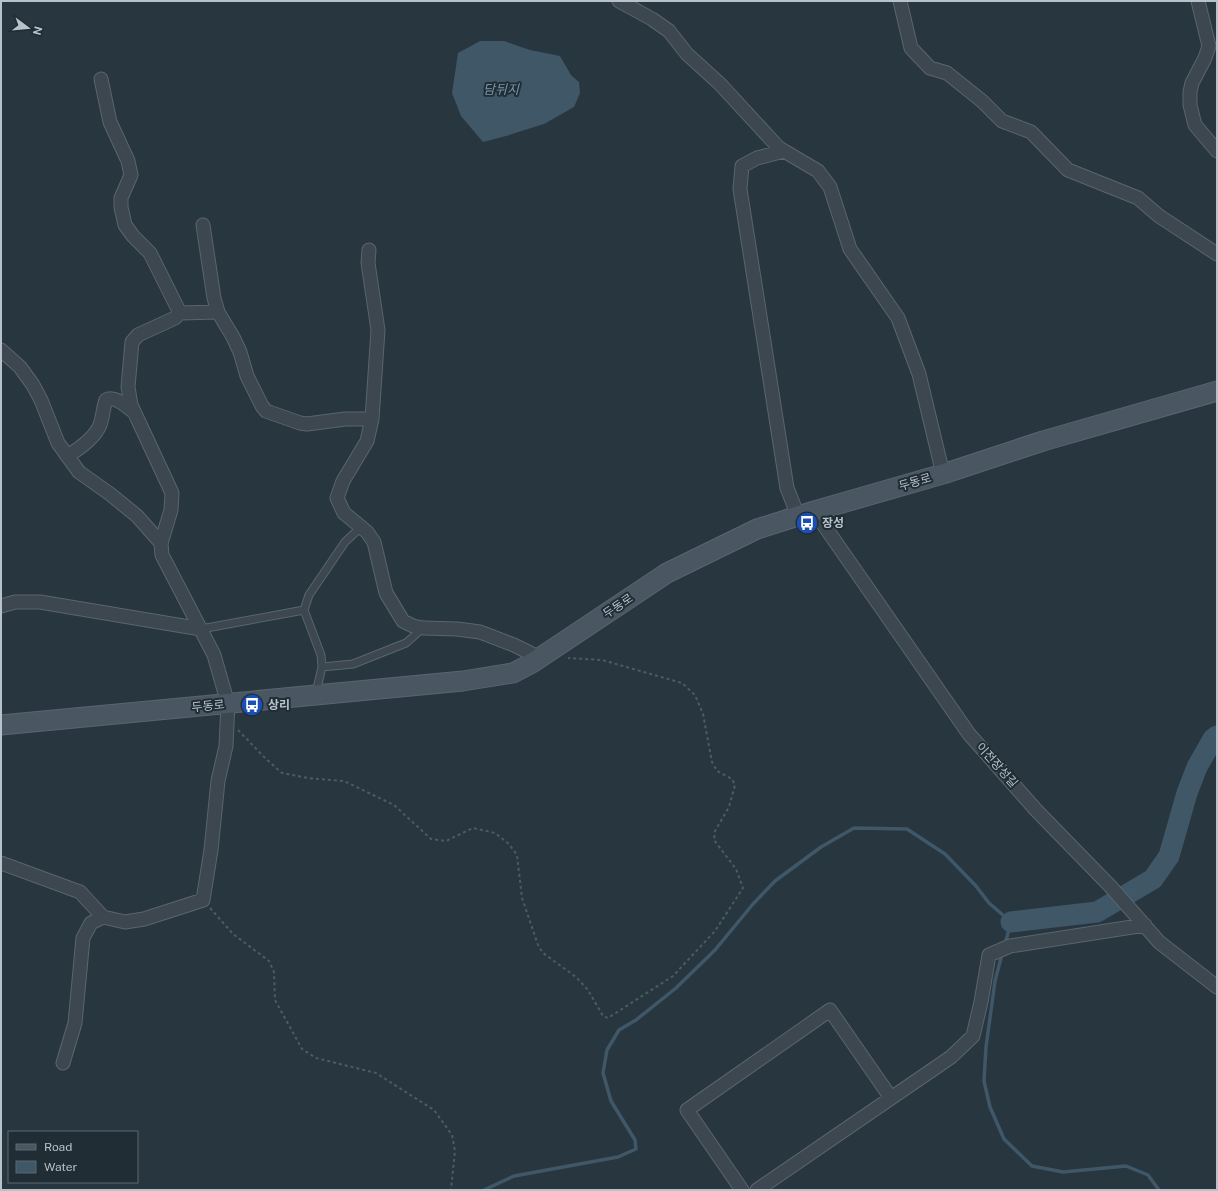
<svg xmlns="http://www.w3.org/2000/svg" width="1218" height="1191" viewBox="0 0 1218 1191" font-family="'Public Sans','Noto Sans KR',sans-serif">
<style>
.water{fill:#3f5767}
.lines{fill:none;stroke-linecap:round;stroke-linejoin:round}
.stream{stroke:#3f5767;stroke-width:3.5}
.river{stroke:#3f5767;stroke-width:21}
.lane-casing{stroke:#5a656d;stroke-width:9}
.street-casing{stroke:#5a656d;stroke-width:15}
.secondary-casing{stroke:#5a656d;stroke-width:21}
.path{stroke:#4a5e5d;stroke-width:2;stroke-dasharray:3 3;stroke-linecap:butt}
.lane{stroke:#3c4750;stroke-width:7}
.street{stroke:#3c4750;stroke-width:13}
.secondary{stroke:#4a5762;stroke-width:19}
.labels{text-anchor:middle;stroke-width:4;stroke-linejoin:round;paint-order:stroke}
.street-label{font-size:12px;fill:#b8c2ca;stroke:#202d35}
.poi-label{font-size:12px;font-weight:bold;fill:#b8c2ca;stroke:#202d35;text-anchor:start}
.water-label{font-size:13px;font-style:italic;fill:#7b97aa;stroke:#202d35}
</style>
<rect width="100%" height="100%" fill="#283640"/>
<!-- water -->
<path class="water" d="M480,41H504L530,50L560,56L571,75L579,82L580,93L574,107L544,124L506,136L483,142L461,116L452,93L458,53Z"/>
<g class="lines">
<!-- stream -->
<path class="stream" d="M1002,954L995,981L986,1047L984,1081L990,1107L1004,1139L1032,1166L1063,1172L1126,1166L1148,1175L1159,1190
M484,1190L514,1176L618,1157L636,1149L635,1140L611,1101L603,1073L607,1050L619,1030L636,1020L676,988L715,950L753,904L775,881L821,847L854,828L907,829L945,854L976,886L989,903L1011,922L1005,944"/>
<!-- river -->
<path class="river" d="M1011,922L1097,912L1153,879L1169,856L1187,793L1197,767L1213,739L1217,736"/>
<!-- lane casing -->
<g class="lane-casing">
<path id="lane" d="M201,629L304,610
M322,667L353,664L406,643L423,628
M316,693L322,667L321,655L304,610L309,595L345,542L361,527"/>
</g>
<!-- street casing -->
<g class="street-casing">
<path id="street" d="M619,1L652,19L669,31L687,54L720,84L779,148L818,171L830,187L850,249L898,318L919,374L943,474
M900,1L911,48L930,68L947,73L982,101L1002,121L1031,132L1068,170L1138,198L1159,216L1217,254
M1198,1L1209,46L1205,58L1192,83L1190,92V105L1195,125L1217,151
M784,151L757,158L742,166L740,189L787,488L798,516
M203,225L214,298L218,312L233,337L240,352L247,376L262,406L266,411L300,423L307,424L345,419H372
M369,250L368,263L378,330L372,419L367,441L343,481L337,498L344,513L367,532L374,542L386,593L403,621L413,626L423,628L457,629L480,632L514,645L540,658
M180,313L218,312
M1,350L20,367L33,385L41,400L58,443L79,472L110,494L137,516L161,543
M67,456C79,449 94,439 100,425C103,417 103,408 106,400C115,395 127,407 134,412
M814,511L969,734L1036,810L1111,887L1159,942L1217,987
M1,606L15,602H40L201,629
M1,863L80,892L103,917L125,922L144,919L203,900L211,850L218,781L226,746L228,704L214,655L162,555L161,543L171,510L172,493L131,405L128,387L132,342L138,335L175,318L180,313L150,253L133,236L125,225L121,207V198L131,175L128,161L110,122L101,79
M63,1063L75,1023L83,938L91,923L103,917
M742,1190L687,1110L830,1010L891,1098
M757,1190L951,1057L973,1036L981,1002L989,955L1010,946L1145,925"/>
</g>
<!-- secondary casing -->
<g class="secondary-casing">
<path id="secondary" d="M1,725L463,681L513,673L532,663L667,573L757,529L814,511L943,474L1043,441L1217,391"/>
</g>
<!-- path -->
<path class="path" d="M238,730L266,759L282,773L308,778L344,781L394,805L431,839L446,841L473,828L495,833L509,844L517,855L522,898L538,945L543,953L576,977L588,990L603,1016L608,1018L673,976L715,931L743,888L736,869L714,840L715,831L729,807L735,785L732,779L717,771L712,762L703,714L695,695L682,683L602,660L568,658
M210,908L233,934L269,961L274,972L275,1000L302,1049L316,1058L376,1073L434,1110L452,1135L455,1151L451,1190"/>
<!-- lane -->
<use href="#lane" class="lane"/>
<!-- street -->
<use href="#street" class="street"/>
<!-- secondary -->
<use href="#secondary" class="secondary"/>
</g>
<!-- icons -->
<defs>
<g id="bus-disc" transform="scale(1.15)"><circle r="9.5" fill="#1a4fb4" stroke="#202d35"/><path d="M-5-6H5V4H4V6H2V4H-2V6H-4V4H-5ZM-3.5-4V0h7V-4ZM-3.5 1.2v1.5H-2V1.2ZM2 1.2v1.5H3.5V1.2Z" fill="#fff"/></g>
</defs>
<g fill-rule="evenodd">
<use href="#bus-disc" x="807" y="523"/>
<use href="#bus-disc" x="252" y="705"/>
</g>
<g class="labels">
<!-- street labels -->
<g class="street-label">
<text transform="translate(915 482) rotate(-16)" y="4">두동로</text>
<text transform="translate(618 606) rotate(-34)" y="4">두동로</text>
<text transform="translate(208 706) rotate(-6)" y="4">두동로</text>
<text transform="translate(997 765) rotate(48)" y="4">이전장성길</text>
</g>
<!-- poi labels -->
<g class="poi-label">
<text x="822" y="527">장성</text>
<text x="268" y="709">상리</text>
</g>
<!-- water labels -->
<g class="water-label">
<text x="501" y="94">담뒤지</text>
</g>
</g>
<!-- border -->
<rect width="1218" height="1191" fill="none" stroke="#b8c2ca" stroke-width="4"/>
<!-- legend -->
<rect x="8" y="1131" width="130" height="52" fill="#202d35" stroke="#5d6971"/>
<rect x="16" y="1144" width="20" height="6" fill="#4a5762" stroke="#5d6971"/>
<text x="44" y="1151" font-size="12" fill="#b8c2ca">Road</text>
<rect x="16" y="1161" width="20" height="12" fill="#3f5767" stroke="#5d6971"/>
<text x="44" y="1171" font-size="12" fill="#b8c2ca">Water</text>
<!-- north arrow -->
<g transform="translate(28 28) rotate(106)" stroke="#202d35" stroke-width="3" paint-order="stroke">
<path d="M0-3L7 15L0 10L-7 15Z" fill="#b8c2ca"/>
<text y="-6" font-size="11" font-weight="bold" text-anchor="middle" fill="#b8c2ca">N</text>
</g>
</svg>
